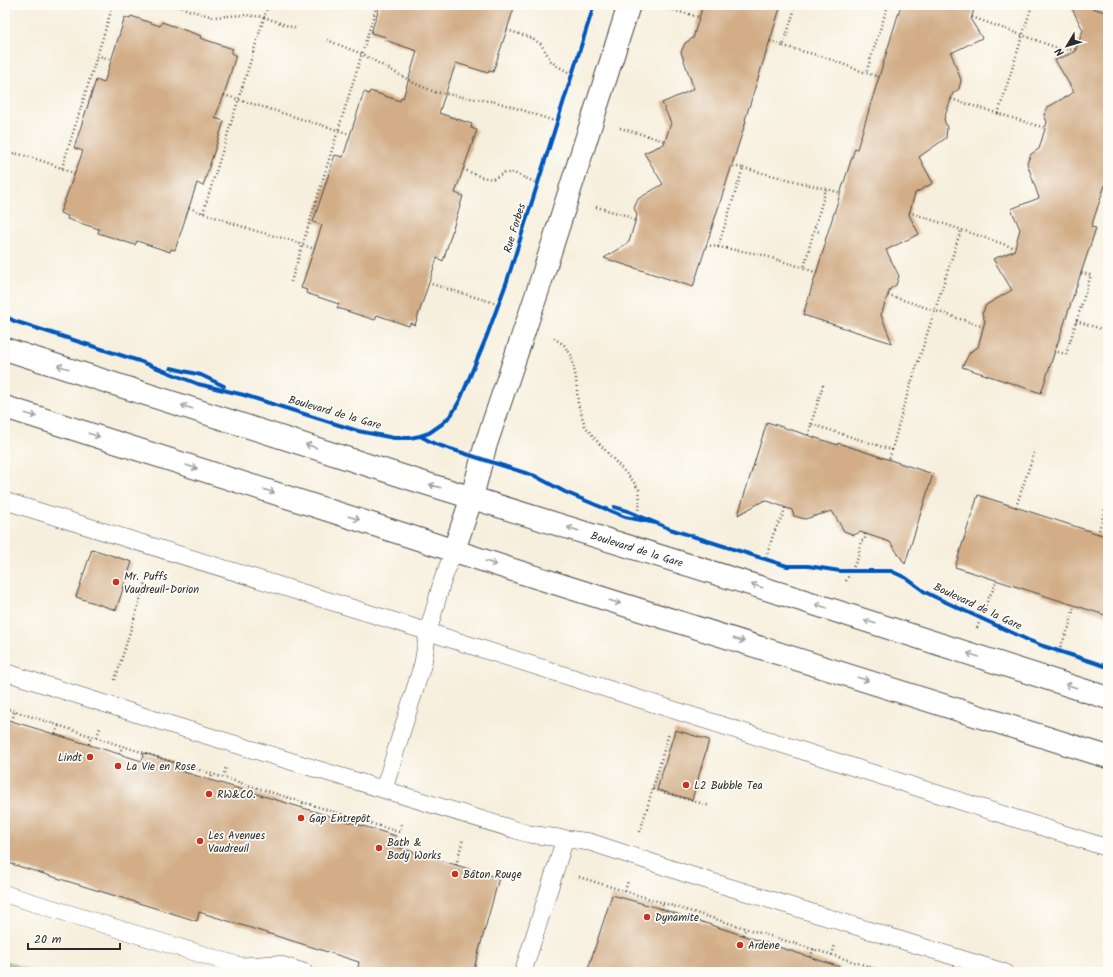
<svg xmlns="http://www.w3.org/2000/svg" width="1113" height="977" viewBox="0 0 1113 977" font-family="Kalam,sans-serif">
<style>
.green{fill:#95d68e;stroke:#60805c}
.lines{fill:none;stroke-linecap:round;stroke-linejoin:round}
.stream{stroke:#6c9fd8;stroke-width:9}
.building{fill:#d2ad87}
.service-casing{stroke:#4a4846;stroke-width:18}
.minor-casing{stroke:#4a4846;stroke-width:24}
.secondary-casing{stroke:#4a4846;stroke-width:24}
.path{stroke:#4a4846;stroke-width:2.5;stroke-dasharray:1 3;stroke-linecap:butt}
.service{stroke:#fff;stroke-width:17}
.minor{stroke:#fff;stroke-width:22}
.secondary{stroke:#fff;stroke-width:22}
.cycleway-casing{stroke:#fdfcf7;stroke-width:6}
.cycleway{stroke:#0057b8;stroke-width:4}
.oneway{stroke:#a0a0a0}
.poi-dot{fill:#c8321e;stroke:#fdfcf7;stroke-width:1.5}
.labels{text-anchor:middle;stroke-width:3.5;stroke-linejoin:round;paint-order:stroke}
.street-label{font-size:11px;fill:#2b2b2b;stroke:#fdfcf7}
.poi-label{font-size:11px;fill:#2b2b2b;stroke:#fdfcf7;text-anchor:start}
</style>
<rect width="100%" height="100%" fill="#fdfcf7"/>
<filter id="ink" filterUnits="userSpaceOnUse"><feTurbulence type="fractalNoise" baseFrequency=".025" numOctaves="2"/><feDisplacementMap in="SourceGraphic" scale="8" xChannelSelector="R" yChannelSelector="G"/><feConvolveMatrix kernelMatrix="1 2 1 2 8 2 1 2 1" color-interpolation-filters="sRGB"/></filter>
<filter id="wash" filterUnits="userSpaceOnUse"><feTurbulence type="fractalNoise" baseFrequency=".012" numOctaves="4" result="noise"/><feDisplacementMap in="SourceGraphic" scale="16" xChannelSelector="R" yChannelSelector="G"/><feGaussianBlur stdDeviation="0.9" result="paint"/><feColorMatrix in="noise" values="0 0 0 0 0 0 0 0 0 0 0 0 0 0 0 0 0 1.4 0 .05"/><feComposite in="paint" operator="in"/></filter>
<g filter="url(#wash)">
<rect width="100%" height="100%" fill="#f7efdd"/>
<!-- green -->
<path class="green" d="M5,961L35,972H5Z"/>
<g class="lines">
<!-- stream -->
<path class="stream" d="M5,969L15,972"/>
</g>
<g id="blocks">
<!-- building -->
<path class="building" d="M380,5H515L493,72L489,71L488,73L456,63L447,89L439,113L472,124L471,128L477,130L455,193L463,196L443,261L437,258L415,325L410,323L409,326L377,315L375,320L337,308L339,304L306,293L307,290L301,288L322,225L313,222L335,155L343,157L364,92L369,94L370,91L400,101L401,97L403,98L417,51L385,40L386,37L371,33Z
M703,5H781L745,120L746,121L693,287L604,258L629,242L637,215L634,208L638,199L663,184L644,153L664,144L671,123L662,103L694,89L681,52L685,43L693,38Z
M901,5H959L974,9L971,20L982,38L951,53L961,80L959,89L953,93L944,119L947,128L946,138L919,157L933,183L915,193L909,215L919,234L886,250L899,276L896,285L890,289L881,315L892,343L803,315L826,242L825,241L855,148L857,149Z
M1070,5H1083L1108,13V176L1091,227L1096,228L1041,393L962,367L970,352L978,347L985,321L982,314L986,305L1012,290L993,259L1014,251L1020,229L1011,209L1039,198L1027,163L1031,154L1039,149L1047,122L1044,115L1048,107L1074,92L1055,60L1075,52L1083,30Z
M131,16L160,26L162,22L201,36L200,38L233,49L231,53L236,55L224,95L215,118L224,121L203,186L197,183L175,250L171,249L170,252L137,241L135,245L98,233L99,229L67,219L68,216L60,213L83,151L74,148L96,80L104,83L125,17L130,19Z
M767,422L838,445V443L933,474L905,564L890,542L860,532L854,535L844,531L832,511L805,519L794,516L792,510L765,500L738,515Z
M978,495L1108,537V616L955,567Z
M92,549L132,562L116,610L76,597Z
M5,719L142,761L144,753L179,764L177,770L396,836L393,846L499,878L473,972H357L359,962L315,948L199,912L197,921L5,862Z
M675,730L709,740L692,800L657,790Z
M612,895L662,909L840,967L839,972H587Z"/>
</g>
</g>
<g filter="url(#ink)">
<use href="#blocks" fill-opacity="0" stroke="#4a4846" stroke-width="1"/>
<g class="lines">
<!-- service casing -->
<g class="service-casing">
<path id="service" d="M5,501L394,621L1108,848
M5,672L156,720L529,834L590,842L690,875L1004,972
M384,789L423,663L428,632L442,582L454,550
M5,894L240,966L278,964L304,972
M523,972L565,839"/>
</g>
<!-- minor casing -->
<g class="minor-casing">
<path id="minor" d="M454,550L472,497L485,447L538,290L629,5"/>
</g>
<!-- secondary casing -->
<g class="secondary-casing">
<g id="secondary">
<path id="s1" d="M5,349L421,482L795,598L1108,698"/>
<path d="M5,407L409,536L510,569L1108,757"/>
</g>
</g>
<!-- path -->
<path class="path" d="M178,5L188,10L214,17L243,15L264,17L297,29
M658,6L699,17
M972,17L1063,50L1076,49
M5,20L10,5
M507,30L529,37L541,44L551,61L557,66L572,74
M327,40L362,54L416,84L435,92L463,97L496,102L516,108L557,122
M770,41L783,46L796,5
M783,46L824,57L866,73
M97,55L111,60
M879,77L866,73L888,5
M224,95L350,134
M951,99L1045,128
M998,114L1032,5
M620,128L665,141
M5,152C26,154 55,165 75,174
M62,168L113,5
M743,168L826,189
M463,169L481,177L493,179L504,173H514L537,183
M596,207L625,215L635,221
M189,208L252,230L290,240L314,249
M909,212L1015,248
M203,213L268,5
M814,230L820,232
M706,245L718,247L743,168L732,166
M718,247L759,254L804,268
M817,273L804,268L814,230L826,189L841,193
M291,282L377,5
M428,283L498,304
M888,295L984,327
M1076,321L1108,331
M554,338L564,345L571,355L576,378L578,404L585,426L596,440L633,481L639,490L640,503L635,520
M1054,351L1066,354L1091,275L1081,273
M811,424L824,382
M809,435L811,424L892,450L889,459
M892,450L903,408L916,368L961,230
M1016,507L1035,450
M1098,534L1108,499
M765,561L774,532L783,515L785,507
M846,581L858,558L861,541L865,539V533
M124,588L142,595
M977,628L989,597L994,588L996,580
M1057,654L1070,625L1074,606
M115,680L149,571
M5,708L122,746L399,832L402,822
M12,721L15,711
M55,734L59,725
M97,737L100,728
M89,744L91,736
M120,754L122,746
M223,777L226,767
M211,781L212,774
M653,789L710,806
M302,808L303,802
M640,832L669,733
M456,865L463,839
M579,877L887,972
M625,891L628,881
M662,909L663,903
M743,935L746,928
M832,955L835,945
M810,957L814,949"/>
<!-- service -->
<use href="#service" class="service"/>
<!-- minor -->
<use href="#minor" class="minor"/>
<!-- secondary -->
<use href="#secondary" class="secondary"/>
<!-- cycleway casing -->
<g class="cycleway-casing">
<path id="cycleway" d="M5,316L14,321L139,361L198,384L244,395L358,431L394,438H410L420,436L435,444L535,476L565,492L625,517L656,523
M171,368L201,375L224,386
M420,436L429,433L442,424L452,414L460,400L486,338L507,281L594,5
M614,507L628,511L670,529L787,566H808L840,571H891L906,578L925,592L937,598L1028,640L1043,646L1108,667"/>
</g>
<!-- cycleway -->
<use href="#cycleway" class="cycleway"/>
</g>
<!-- one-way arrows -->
<defs><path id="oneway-shaft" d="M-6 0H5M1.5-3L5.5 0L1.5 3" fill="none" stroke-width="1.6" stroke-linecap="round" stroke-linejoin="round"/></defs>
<g class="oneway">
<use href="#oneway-shaft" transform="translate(63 367) rotate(-162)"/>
<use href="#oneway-shaft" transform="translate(187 407) rotate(-162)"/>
<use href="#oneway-shaft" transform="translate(31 415) rotate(17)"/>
<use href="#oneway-shaft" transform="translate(94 435) rotate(18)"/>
<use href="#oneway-shaft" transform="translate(311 446) rotate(-162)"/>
<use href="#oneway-shaft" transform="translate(192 467) rotate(18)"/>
<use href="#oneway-shaft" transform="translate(435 486) rotate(-164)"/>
<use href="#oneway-shaft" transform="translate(269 491) rotate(18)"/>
<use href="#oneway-shaft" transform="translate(354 518) rotate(17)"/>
<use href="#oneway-shaft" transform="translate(573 529) rotate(-162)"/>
<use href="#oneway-shaft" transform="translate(491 563) rotate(19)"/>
<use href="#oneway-shaft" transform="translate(757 586) rotate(-162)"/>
<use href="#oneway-shaft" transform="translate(615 602) rotate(17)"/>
<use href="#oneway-shaft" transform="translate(821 606) rotate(-162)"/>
<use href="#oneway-shaft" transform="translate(870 622) rotate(-162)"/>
<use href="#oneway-shaft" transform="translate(739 640) rotate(17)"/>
<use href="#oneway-shaft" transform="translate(973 655) rotate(-162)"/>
<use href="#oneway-shaft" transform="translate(863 679) rotate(18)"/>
<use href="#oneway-shaft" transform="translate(1071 686) rotate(-162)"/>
</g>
</g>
<!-- markers -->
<g class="poi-dot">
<circle cx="116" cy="582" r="4"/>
<circle cx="90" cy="757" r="4"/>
<circle cx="118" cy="766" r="4"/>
<circle cx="686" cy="785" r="4"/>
<circle cx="209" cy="794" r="4"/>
<circle cx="301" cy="818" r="4"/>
<circle cx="200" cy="841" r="4"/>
<circle cx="379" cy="848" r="4"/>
<circle cx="455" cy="874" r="4"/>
<circle cx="647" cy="917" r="4"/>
<circle cx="740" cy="945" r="4"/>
</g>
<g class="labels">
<!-- street labels -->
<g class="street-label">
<text transform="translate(514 228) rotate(-73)" y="4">Rue Forbes</text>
<text transform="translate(335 412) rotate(16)" y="4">Boulevard de la Gare</text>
<text dy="4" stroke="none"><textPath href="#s1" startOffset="663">Boulevard de la Gare</textPath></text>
<text transform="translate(978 606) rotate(25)" y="4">Boulevard de la Gare</text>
</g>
<!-- poi labels -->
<g class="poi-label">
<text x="124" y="580">Mr. Puffs<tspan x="124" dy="13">Vaudreuil-Dorion</tspan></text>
<text x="82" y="761" text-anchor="end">Lindt</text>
<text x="126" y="770">La Vie en Rose</text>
<text x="694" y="789">L2 Bubble Tea</text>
<text x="217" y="798">RW&amp;CO.</text>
<text x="309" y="822">Gap Entrepôt</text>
<text x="208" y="839">Les Avenues<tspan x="208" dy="13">Vaudreuil</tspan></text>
<text x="387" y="846">Bath &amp;<tspan x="387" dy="13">Body Works</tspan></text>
<text x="463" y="878">Bâton Rouge</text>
<text x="655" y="921">Dynamite</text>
<text x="748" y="949">Ardene</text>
</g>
</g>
<!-- margin -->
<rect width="1113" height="977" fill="none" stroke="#fdfcf7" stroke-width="20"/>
<!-- north arrow -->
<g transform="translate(1067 46) rotate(232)" stroke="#fdfcf7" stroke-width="3" paint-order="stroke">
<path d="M0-3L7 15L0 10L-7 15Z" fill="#2b2b2b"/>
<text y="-6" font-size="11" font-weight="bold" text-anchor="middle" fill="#2b2b2b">N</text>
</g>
<!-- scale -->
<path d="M28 943v6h92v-6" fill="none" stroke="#2b2b2b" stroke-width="2"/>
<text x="34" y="943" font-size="12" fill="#2b2b2b" stroke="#fdfcf7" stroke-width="3" paint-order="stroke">20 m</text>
</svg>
